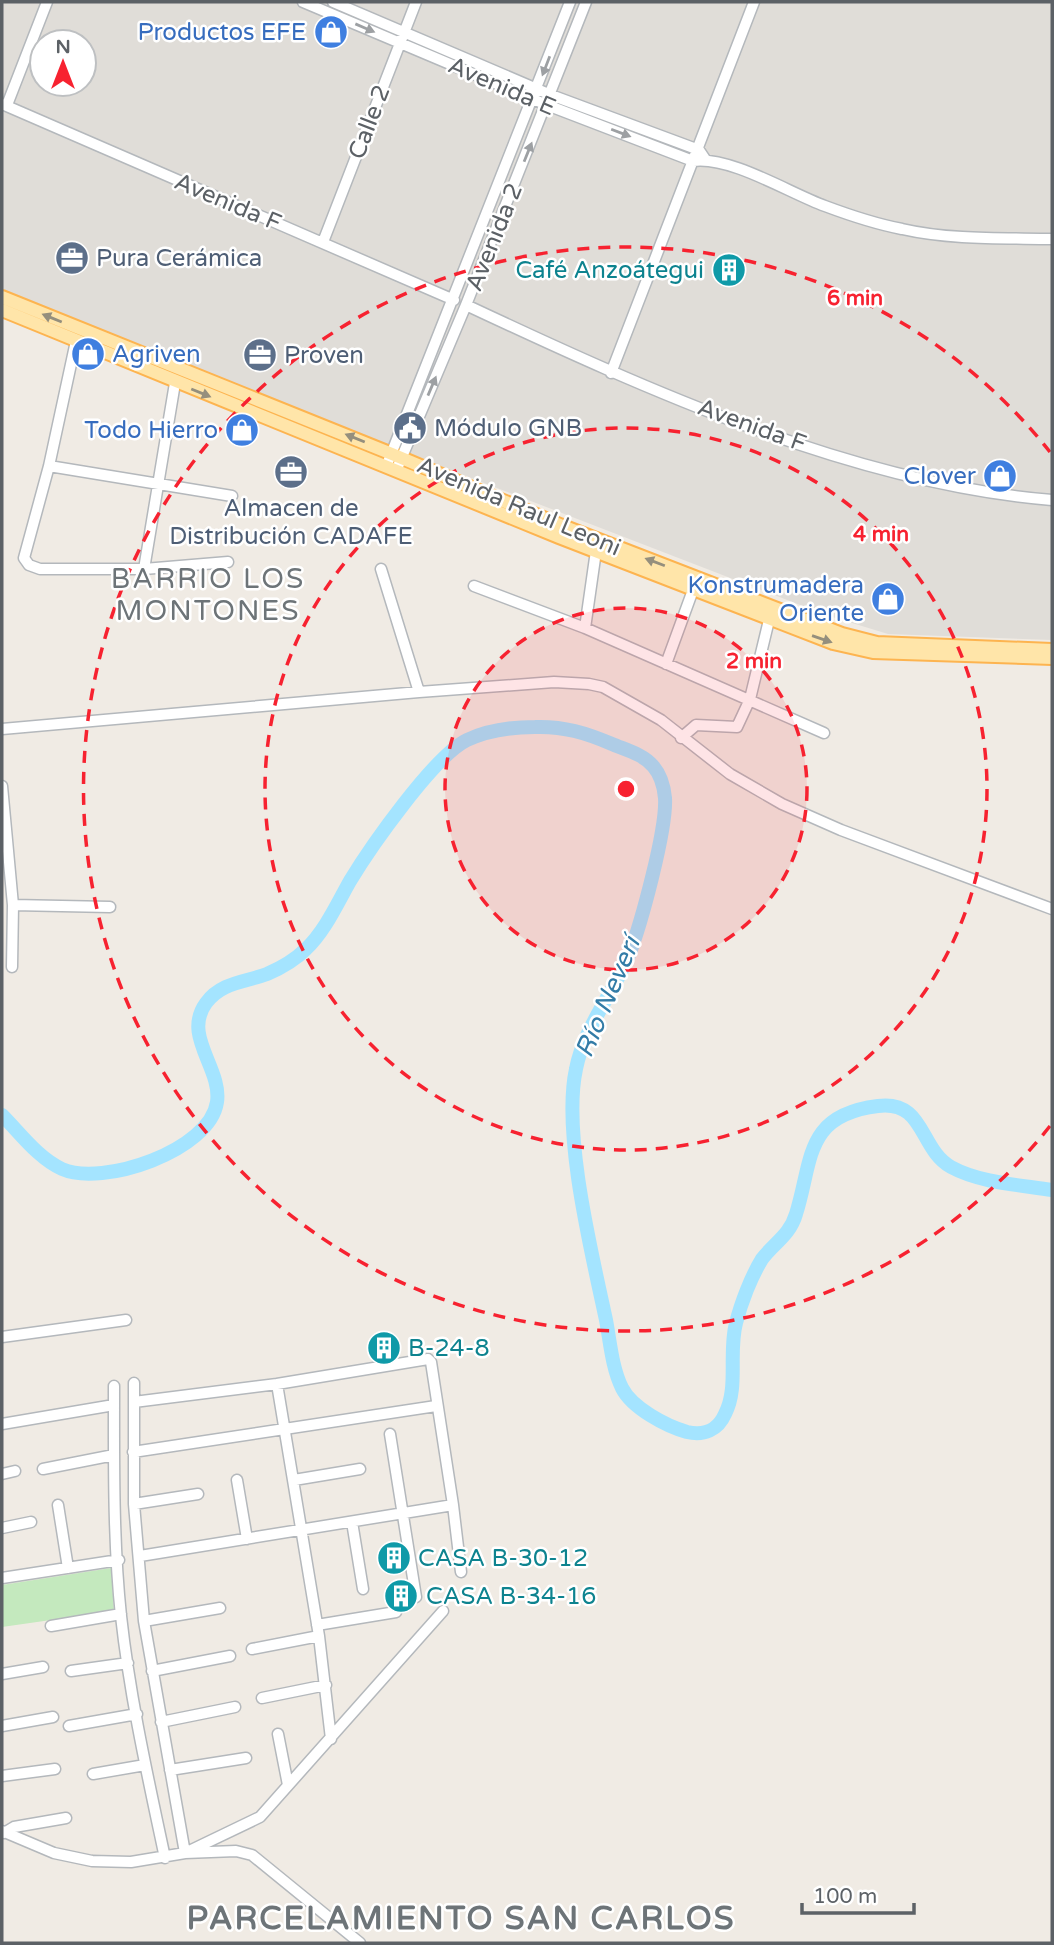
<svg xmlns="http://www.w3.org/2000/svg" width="1054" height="1945" viewBox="0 0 1054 1945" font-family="'Varela Round',sans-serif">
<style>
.industrial{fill:#e0ddd8;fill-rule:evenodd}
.green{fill:#c4e9be}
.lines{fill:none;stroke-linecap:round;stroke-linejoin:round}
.river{stroke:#a4e4ff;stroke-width:14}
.minor-casing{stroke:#b4b8bc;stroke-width:13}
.major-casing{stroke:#fdb450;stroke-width:16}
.minor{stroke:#fff;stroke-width:10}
.major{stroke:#ffe5a9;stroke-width:12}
.oneway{fill:#9da0a3}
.oneway2{fill:#958f7d}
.ring{fill:none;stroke:#f72230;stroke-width:3.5;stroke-dasharray:12 9}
.labels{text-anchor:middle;stroke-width:5;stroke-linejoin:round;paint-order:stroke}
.shop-label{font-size:24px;fill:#366cbe;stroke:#fff;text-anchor:end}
.street-label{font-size:24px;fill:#5c6166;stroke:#fff}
.service-label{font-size:24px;fill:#4e5e75;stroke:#fff;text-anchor:start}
.culture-label{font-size:24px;fill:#0d838f;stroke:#fff;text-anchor:start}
.water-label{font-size:26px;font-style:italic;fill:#337ca7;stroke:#fff}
.quarter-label{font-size:28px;letter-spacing:2px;fill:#6d7478;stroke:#fff}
.district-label{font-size:32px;font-weight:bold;letter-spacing:2px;fill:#6d7478;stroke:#fff}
.centre{fill:#f72230;stroke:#fff;stroke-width:3.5}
.ring-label{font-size:21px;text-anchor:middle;font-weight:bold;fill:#f72230;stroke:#fff;stroke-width:5;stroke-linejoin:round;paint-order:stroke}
</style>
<rect width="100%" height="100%" fill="#f0ebe4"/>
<!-- industrial -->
<path class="industrial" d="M2,2H1052V640L888,634L826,615L150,354L2,289ZM42,42H84V84H42Z"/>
<!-- green -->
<path class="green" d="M111,1568L114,1611L2,1627V1585Z"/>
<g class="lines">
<!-- river -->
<path class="river" d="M2,1115C20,1133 38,1158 62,1169C102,1187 210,1151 217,1102C222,1068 182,1036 206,1003C221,982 246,982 267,974C281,968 296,959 306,949C325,931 337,904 350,881C370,848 434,756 467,740C488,730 512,727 535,727C564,726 586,733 612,744C626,750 643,754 653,766C660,774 664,787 665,798C667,829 641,924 629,955C613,994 584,1027 576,1069C562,1133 592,1254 606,1320C610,1341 612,1368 622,1388C632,1408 666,1426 687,1432C704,1436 718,1430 725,1414C739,1387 728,1353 736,1323C741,1303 751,1277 762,1259C774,1243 790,1235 796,1214C813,1160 804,1115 878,1106C925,1100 919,1149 951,1167C980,1183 1021,1185 1052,1190"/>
<!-- minor casing -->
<g class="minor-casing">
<path id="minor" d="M303,2L547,105L693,161C731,156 789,193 825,206C849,215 876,224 902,229C950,240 1003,238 1052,239
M333,2L551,95L699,150L705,159
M2,104L454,300
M7,105L47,2
M323,242L416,2
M466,305C645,389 854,484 1052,500
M76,341L49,466L24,558L29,565L40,569H144L228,562
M611,373L754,2
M49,466L232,496
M386,467L570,2
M396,471L466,305L586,2
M144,569L175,383
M381,569L419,692
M474,586L585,628L824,733
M585,628L596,551
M666,664L693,590
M2,729L419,692L554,682L589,684L603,687L661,720L730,774L782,804L841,830L1052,909
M681,738L696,725L737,727L750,699L769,620
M2,786L13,905L12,967
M13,905L110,907
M2,1337L126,1320
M134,1383V1504L144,1621L185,1853L236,1851L252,1855L360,1943
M277,1384L319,1636L331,1739
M114,1386C114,1463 113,1540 121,1616C130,1698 148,1778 165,1858
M134,1402L277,1384L428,1359L431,1362L453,1505L140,1556
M2,1424L114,1405
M390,1434L416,1597
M133,1452L436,1406
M43,1469L114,1455
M2,1474L15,1471
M237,1480L247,1539
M294,1480L360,1469
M134,1504L198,1494
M58,1505L68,1568
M453,1505L461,1572
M352,1522L363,1589
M2,1528L31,1522
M2,1578L119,1560
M144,1621L220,1608
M317,1625L396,1612
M51,1626L121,1614
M252,1649L319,1636
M71,1671L128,1663
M152,1671L230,1656
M2,1674L43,1667
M262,1698L326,1685
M161,1722L235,1707
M2,1726L53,1717
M69,1726L137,1714
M278,1734L288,1785
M170,1770L246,1758
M93,1774L145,1765
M2,1776L55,1769
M2,1831L54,1853L92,1861L131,1862L185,1853L260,1817L443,1611
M4,1833L14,1827L66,1818"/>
</g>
<!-- major casing -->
<g class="major-casing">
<path id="major" d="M2,297L392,454L560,525L842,634L877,643L1052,650
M2,310L559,537L833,643L873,652L1052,658"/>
</g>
<!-- minor -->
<use href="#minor" class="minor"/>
<!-- major -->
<use href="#major" class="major"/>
</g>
<!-- one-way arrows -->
<defs><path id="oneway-solid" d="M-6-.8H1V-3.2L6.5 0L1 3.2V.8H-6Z" transform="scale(1.75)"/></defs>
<g class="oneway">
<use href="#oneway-solid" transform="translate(365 28) rotate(23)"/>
<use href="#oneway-solid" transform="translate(546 66) rotate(111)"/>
<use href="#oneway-solid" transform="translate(621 133) rotate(21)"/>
<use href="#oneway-solid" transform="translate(528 152) rotate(-68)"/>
<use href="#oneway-solid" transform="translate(432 386) rotate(-67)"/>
</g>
<g class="oneway2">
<use href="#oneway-solid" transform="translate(52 318) rotate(-158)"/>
<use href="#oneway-solid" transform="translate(201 393) rotate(22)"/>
<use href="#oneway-solid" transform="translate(355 438) rotate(-158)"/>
<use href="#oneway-solid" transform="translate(655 562) rotate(-159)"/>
<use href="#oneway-solid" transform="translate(822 639) rotate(19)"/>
</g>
<!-- distance rings -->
<circle cx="626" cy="789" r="181" fill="#f72230" fill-opacity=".12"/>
<g class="ring">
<circle cx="626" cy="789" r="181"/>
<circle cx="626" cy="789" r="361"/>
<path d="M1050 1126A542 542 0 1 1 1050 452"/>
</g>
<!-- icons -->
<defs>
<g id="shop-disc" transform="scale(1.75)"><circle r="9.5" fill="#3f7fe0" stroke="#fff"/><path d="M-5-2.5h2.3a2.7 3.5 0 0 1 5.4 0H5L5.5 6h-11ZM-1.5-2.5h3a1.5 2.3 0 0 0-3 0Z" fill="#fff"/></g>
<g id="office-disc" transform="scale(1.75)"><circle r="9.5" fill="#5c6f8a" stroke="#fff"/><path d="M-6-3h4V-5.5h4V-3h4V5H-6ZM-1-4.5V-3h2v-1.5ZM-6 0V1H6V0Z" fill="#fff"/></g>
<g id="building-disc" transform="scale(1.75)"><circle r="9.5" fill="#0f9aa8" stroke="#fff"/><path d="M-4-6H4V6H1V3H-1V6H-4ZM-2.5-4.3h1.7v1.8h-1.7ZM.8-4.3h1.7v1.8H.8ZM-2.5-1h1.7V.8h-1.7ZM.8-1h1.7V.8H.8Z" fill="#fff"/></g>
<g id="civic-disc" transform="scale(1.75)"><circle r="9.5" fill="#5c6f8a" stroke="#fff"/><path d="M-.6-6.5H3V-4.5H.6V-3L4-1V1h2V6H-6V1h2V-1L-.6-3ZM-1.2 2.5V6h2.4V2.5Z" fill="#fff"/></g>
</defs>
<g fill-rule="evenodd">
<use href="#shop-disc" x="331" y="32"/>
<use href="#office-disc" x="72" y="258"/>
<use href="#building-disc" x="729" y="270"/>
<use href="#shop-disc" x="88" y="354"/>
<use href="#office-disc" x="260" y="355"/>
<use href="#civic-disc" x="410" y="428"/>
<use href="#shop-disc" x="242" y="430"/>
<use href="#office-disc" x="291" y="472"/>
<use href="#shop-disc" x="1000" y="476"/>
<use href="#shop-disc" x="888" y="599"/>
<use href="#building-disc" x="384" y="1348"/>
<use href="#building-disc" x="394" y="1558"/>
<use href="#building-disc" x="401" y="1596"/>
</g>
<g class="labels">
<!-- shop labels -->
<g class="shop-label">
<text x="306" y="40">Productos EFE</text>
<text x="112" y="362" text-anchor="start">Agriven</text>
<text x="218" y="438">Todo Hierro</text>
<text x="976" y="484">Clover</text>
<text x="864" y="593">Konstrumadera<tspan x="864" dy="28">Oriente</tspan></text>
</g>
<!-- street labels -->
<g class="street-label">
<text transform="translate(502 86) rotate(23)" y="8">Avenida E</text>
<text transform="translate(369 122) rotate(-69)" y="8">Calle 2</text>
<text transform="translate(228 202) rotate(23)" y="8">Avenida F</text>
<text transform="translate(494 237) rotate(-68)" y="8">Avenida 2</text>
<text transform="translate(752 425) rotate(20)" y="8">Avenida F</text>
<text transform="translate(519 506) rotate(23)" y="8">Avenida Raul Leoni</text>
</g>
<!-- service labels -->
<g class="service-label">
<text x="96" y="266">Pura Cerámica</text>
<text x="284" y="363">Proven</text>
<text x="434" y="436">Módulo GNB</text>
<text x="291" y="516" text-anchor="middle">Almacen de<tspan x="291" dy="28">Distribución CADAFE</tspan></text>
</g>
<!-- culture labels -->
<g class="culture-label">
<text x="704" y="278" text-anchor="end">Café Anzoátegui</text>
<text x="408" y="1356">B-24-8</text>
<text x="418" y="1566">CASA B-30-12</text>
<text x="426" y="1604">CASA B-34-16</text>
</g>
<!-- water labels -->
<g class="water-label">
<text transform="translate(607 997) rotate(-67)" y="9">Río Neverí</text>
</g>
<!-- quarter labels -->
<g class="quarter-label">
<text x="208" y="588">BARRIO LOS<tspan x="208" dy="32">MONTONES</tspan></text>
</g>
<!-- district labels -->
<g class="district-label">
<text x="461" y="1929">PARCELAMIENTO SAN CARLOS</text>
</g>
</g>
<circle cx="626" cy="789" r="10" class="centre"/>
<g class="ring-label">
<text x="855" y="305">6 min</text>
<text x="881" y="541">4 min</text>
<text x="754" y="668">2 min</text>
</g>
<!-- border -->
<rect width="1054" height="1945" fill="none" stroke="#5c6166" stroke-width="7"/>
<!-- north arrow -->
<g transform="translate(63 63)"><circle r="33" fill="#ffffff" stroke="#bec0c2" stroke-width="2"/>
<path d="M0-5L12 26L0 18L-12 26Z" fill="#f72230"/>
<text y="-10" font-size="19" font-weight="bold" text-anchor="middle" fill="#5c6166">N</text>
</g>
<!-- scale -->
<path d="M802 1903v10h112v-10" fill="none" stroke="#5c6166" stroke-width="3.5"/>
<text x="813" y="1903" font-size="21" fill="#5c6166" stroke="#ffffff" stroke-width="5" paint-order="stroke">100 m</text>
</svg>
